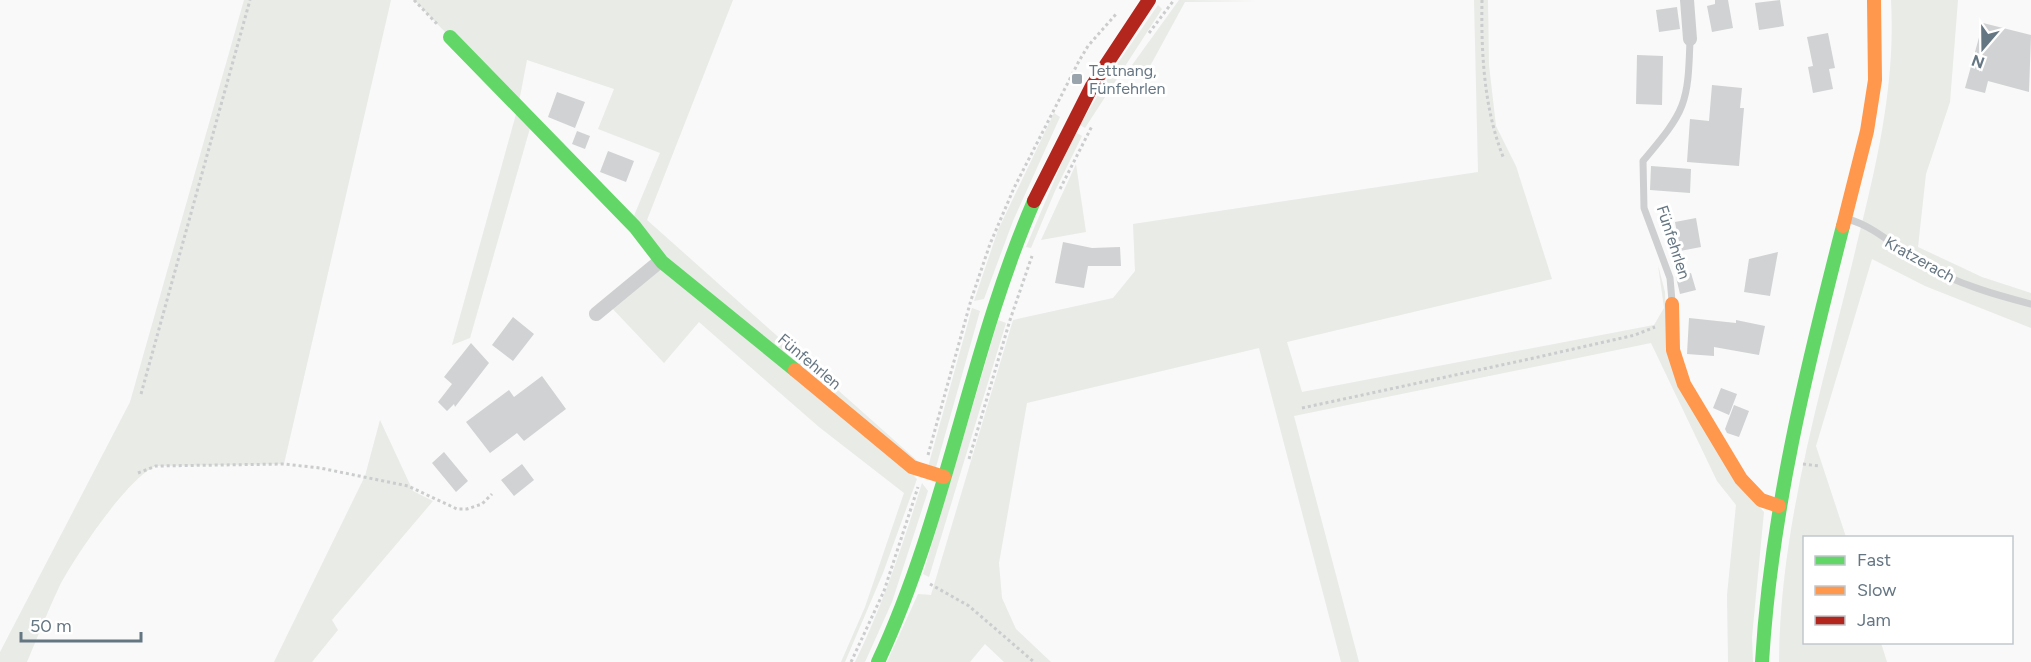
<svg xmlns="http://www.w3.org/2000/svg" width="2031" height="662" viewBox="0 0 2031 662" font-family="Figtree,sans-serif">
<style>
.green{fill:#e8ebe6}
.building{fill:#d0d2d3}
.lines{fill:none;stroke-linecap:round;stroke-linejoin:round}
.path{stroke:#cbcccd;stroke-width:3;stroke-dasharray:3 3;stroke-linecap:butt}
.lane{stroke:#cecfd0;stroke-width:7}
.street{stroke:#cecfd0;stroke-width:14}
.fast{stroke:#63d668;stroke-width:14}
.slow{stroke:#ff974d;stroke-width:14}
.jam{stroke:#b3261e;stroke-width:14}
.poi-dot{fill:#99a4ac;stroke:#fff;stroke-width:2}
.labels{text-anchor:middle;stroke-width:6;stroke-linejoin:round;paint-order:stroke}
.poi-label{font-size:16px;fill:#657683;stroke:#fff;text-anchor:start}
.street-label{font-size:16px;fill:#657683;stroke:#fff}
</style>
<rect width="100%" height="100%" fill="#f9f9f9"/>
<!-- green -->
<path class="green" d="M244,0H391L284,464L156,466C128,477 75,557 60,585C48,610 38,636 27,662H0V652L130,402Z
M414,0H733L647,220L921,464L914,476L917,479L883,573L845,662H841L865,607L904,493L819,427L699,322L664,363L608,304L659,262L631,223L660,153L598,129L614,89L527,60L518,107L532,121L470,338L452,345L518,107Z
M1179,0L1258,1L1185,2L1149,68L1122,79Z
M1474,0H1488L1489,65L1496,126L1516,166L1552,279L1287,342L1302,392L1654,325L1664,308L1658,265L1665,292L1667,340L1746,492L1764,512L1752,637L1753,662H1728L1727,595L1736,505L1717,481L1651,343L1294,416L1359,662H1341L1259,348L1027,403L999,563L1002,598L1016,629L1051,662H1004L985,644L970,662H887L918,594L931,595L1013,320L1113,298L1135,271L1133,224L1478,172Z
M1891,0H1958L1950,102L1926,174L1918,247L1982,277L2031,293V328L1925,286L1872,259L1816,446L1846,537L1804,538V642L1881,643L1887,662H1779C1780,524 1822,389 1854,256C1875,171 1896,88 1891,0Z
M1158,5L1162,9L1085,128L1080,125L1113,70Z
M1054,113L1060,117L1013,221L984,299L974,301L998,230Z
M1075,132L1082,136L1055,191L1031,248L1026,247Z
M1076,164L1086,232L1041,240Z
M972,308L980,311L936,467H928Z
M998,320L1006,323L929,577L923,574Z
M380,420L413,491L433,501L332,620L338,630L312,662H274L365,476Z
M922,483L928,491L892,602L865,662H855C883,605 903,544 922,483Z"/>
<!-- building -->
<path class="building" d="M1715,0H1728L1733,28L1712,32L1707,6L1715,4Z
M1780,0L1784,26L1759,30L1755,3Z
M1677,7L1680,29L1659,32L1656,10Z
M1983,23L2031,35L2029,92L1988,81L1985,93L1965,88Z
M1828,33L1835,68L1829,69L1833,89L1813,93L1808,67L1813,66L1807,37Z
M1637,55L1663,56L1662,105L1636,104Z
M1712,85L1742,88L1740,108H1744L1739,166L1687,162L1690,119L1709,121Z
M557,92L585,102L575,128L548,117Z
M577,131L590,136L585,149L572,144Z
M608,151L634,161L626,182L600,172Z
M1651,166L1691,169L1690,193L1650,190Z
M1696,218L1701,247L1680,251L1675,222Z
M1063,242L1092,248L1120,247L1121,266H1088L1084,288L1055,283Z
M1778,252L1770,296L1744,292L1749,259Z
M1691,273L1696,290L1680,294L1676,277Z
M513,317L534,334L513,361L492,345Z
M1689,318L1736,323V320L1765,326L1759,355L1714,347V356L1687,354Z
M471,343L489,363L455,407L454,404L447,411L438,402L452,384L444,377Z
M542,376L566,409L524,441L517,433L490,453L466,422L509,390L514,397Z
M1721,388L1737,394L1729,415L1713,408Z
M1734,405L1749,411L1739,437L1727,433L1725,429Z
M444,452L468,481L456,492L432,463Z
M522,464L534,480L514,496L501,480Z"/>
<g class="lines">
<!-- path -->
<path class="path" d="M414,0L438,25
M1482,0C1481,53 1484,110 1504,159
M1149,33L1174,0
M1060,189L1092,126
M141,394L250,0
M1302,408L1534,358L1635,335L1655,327
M928,455L971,300L990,244L1014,188L1079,61L1088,46L1117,13
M969,459L1010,320L1032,256
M1803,464L1819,466
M138,473L156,466L284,464L320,468L408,486L457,509H467L482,504L492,494
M930,584L969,606L1034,662
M851,662L884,591L918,487"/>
<!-- lane -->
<path class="lane" d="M1847,219C1876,226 1900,252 1926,266C1958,284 1996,295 2031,304
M1672,301L1670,278L1644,208L1643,161C1686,110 1688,105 1690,39"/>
<!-- street -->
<path class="street" d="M1687,0L1690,39
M596,314L659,262"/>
<!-- fast -->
<path class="fast" d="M450,37L635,227L662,262L795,370
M878,662C947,515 969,351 1034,201
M1762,662C1771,513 1806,370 1843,226"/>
<!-- slow -->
<path class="slow" d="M1843,226L1867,131L1875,80L1874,0
M1672,304L1673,350L1684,384L1741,479L1761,500L1779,506
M795,370L912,467L944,477"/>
<!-- jam -->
<path class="jam" d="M1034,201L1092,86L1149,0"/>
</g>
<!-- markers -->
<rect class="poi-dot" x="1071" y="73" width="12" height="12" rx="3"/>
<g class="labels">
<!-- poi labels -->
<g class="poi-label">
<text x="1089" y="76">Tettnang,<tspan x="1089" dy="18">Fünfehrlen</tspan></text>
</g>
<!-- street labels -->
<g class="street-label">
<text transform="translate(1674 242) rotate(72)" y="6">Fünfehrlen</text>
<text transform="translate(1920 259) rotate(29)" y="6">Kratzerach</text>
<text transform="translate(810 361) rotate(40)" y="6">Fünfehrlen</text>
</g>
</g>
<!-- legend -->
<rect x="1803" y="536" width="210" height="108" fill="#ffffff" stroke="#c1c8cd" stroke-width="1.5"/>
<rect x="1815" y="556" width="30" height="9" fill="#63d668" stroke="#c1c8cd" stroke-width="1.5"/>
<text x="1857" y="566" font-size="18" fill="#657683">Fast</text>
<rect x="1815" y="586" width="30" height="9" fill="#ff974d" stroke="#c1c8cd" stroke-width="1.5"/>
<text x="1857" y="596" font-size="18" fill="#657683">Slow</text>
<rect x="1815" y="616" width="30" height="9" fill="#b3261e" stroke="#c1c8cd" stroke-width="1.5"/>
<text x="1857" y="626" font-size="18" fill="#657683">Jam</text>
<!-- north arrow -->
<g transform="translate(1983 48) rotate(200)" stroke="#ffffff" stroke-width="4.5" paint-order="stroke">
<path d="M0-4.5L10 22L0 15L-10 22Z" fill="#657683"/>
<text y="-9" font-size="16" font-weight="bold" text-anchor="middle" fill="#657683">N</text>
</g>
<!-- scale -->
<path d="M21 632v9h120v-9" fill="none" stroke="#657683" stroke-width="3"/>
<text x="30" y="632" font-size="18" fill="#657683" stroke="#ffffff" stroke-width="4.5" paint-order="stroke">50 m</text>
</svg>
